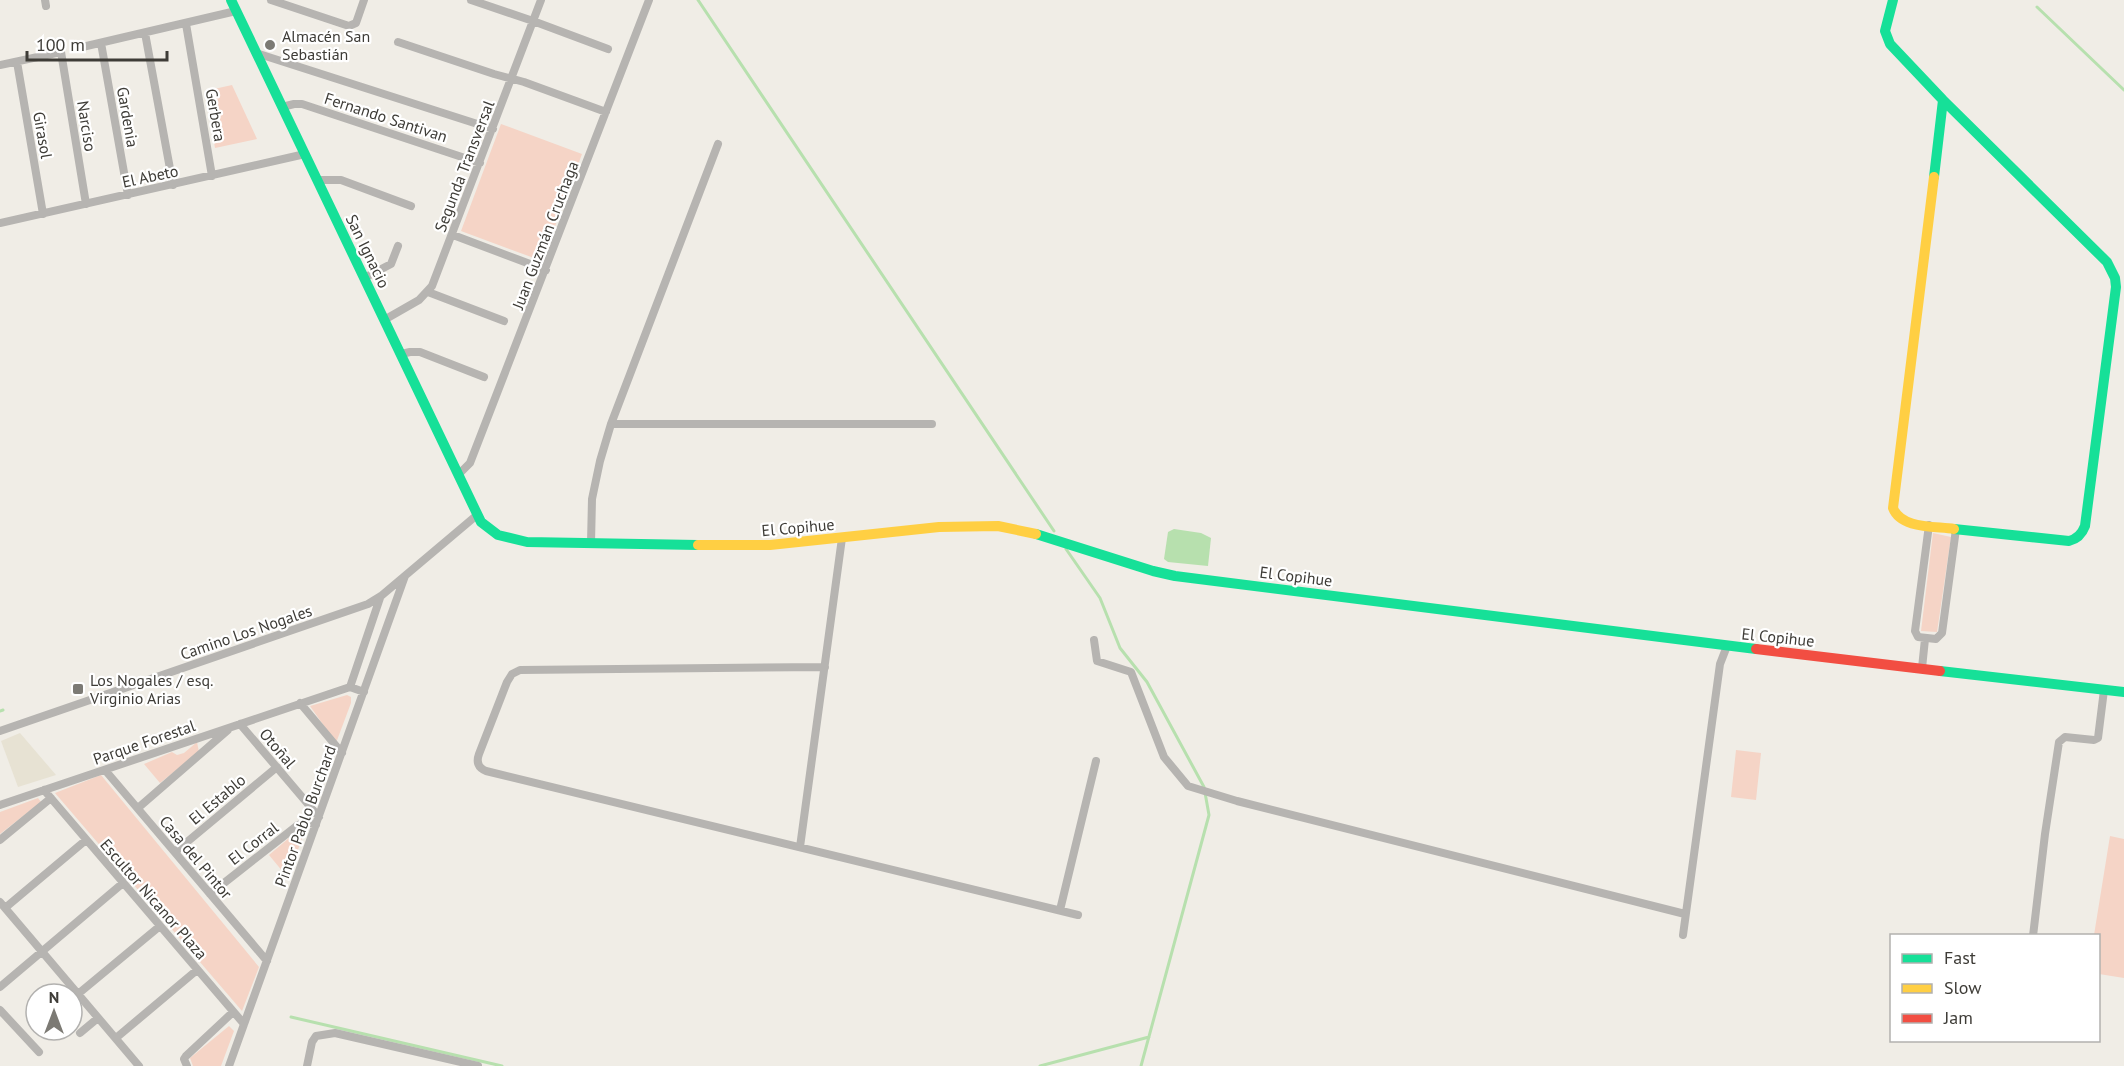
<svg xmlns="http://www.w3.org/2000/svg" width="2124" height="1066" viewBox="0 0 2124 1066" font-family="'PT Sans',sans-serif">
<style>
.built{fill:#e7e2d3}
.green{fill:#f5d4c6}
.water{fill:#b7e0ae}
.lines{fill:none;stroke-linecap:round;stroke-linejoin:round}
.stream{stroke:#b7e0ae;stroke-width:3}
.street{stroke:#b6b4b1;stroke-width:8}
.fast{stroke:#16e098;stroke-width:10}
.slow{stroke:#ffcf43;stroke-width:10}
.jam{stroke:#f24e42;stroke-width:10}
.poi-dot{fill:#7c7a74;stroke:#fff;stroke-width:2}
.labels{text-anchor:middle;stroke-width:4.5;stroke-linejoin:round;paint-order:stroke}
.poi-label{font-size:16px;fill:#3e3c37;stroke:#fff;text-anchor:start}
.street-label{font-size:16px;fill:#3e3c37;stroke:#fff}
</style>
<rect width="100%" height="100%" fill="#f0ede6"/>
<!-- built -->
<path class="built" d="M20,733L56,775L18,787L1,741Z"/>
<!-- green -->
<path class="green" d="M232,85L257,139L215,148L205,91Z
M501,124L582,154L542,261L461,231Z
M1933,533L1951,537L1937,632L1921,631Z
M347,695L351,697V703L336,743L310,706Z
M197,742L199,752L160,783L144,764L172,752L177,755L184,753Z
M1736,750L1761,753L1756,800L1731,797Z
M101,775L259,967L242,1011L55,793Z
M38,798L41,802L0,834V812Z
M302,827L305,830L288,878L269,855Z
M2110,836L2124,839V978L2099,974L2098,936L2094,935Z
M229,1026L234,1031L221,1066H193L190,1058Z"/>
<!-- water -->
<path class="water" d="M1174,529L1201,533L1211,538L1208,566L1168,562L1164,559L1168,532Z"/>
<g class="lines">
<!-- stream -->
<path class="stream" d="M698,0L1054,531
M2037,7L2124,90
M1066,549L1100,598L1120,648L1147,682L1204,787L1209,815L1141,1066
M0,711L3,710
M291,1017L502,1066
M1040,1066L1149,1037"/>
<!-- street -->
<path class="street" d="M45,0L46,6
M271,0L349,26L356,23L364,0
M471,0L533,21L608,49
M186,24L212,176
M145,33L173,185
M398,42L494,74L524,82L606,112
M101,43L128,195
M78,48L236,11
M256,53L493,129
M17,62L43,214
M0,65L61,52L86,204
M282,107L294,104H302L480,163
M317,180H341L411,206
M0,223L305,154
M453,235L546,270
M364,278L391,264L398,246
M428,292L504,321
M384,320L419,300L432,286L541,0
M401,354L410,352H420L484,377
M611,424H932
M458,475L470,463L649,0
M1929,525L1915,631L1918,637L1936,639L1942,633L1956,529
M591,543L592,499L600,461L611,424L718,144
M1094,640L1097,661L1131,672L1164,757L1188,786L1237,801L1685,914
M825,667L520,670L512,674L507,682L479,754C476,762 478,768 486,771L1078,915
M1922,668L1925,639
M350,687L380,598
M300,703L342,753
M240,724L319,817
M0,731L368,604L381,596L477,515
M105,770L267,961
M44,790L244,1024
M0,805L350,687L364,692
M138,808L228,730
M0,840L51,798
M800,847L842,538
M175,852L277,767
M210,894L298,825L307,822L316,825
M0,902L139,1066
M5,908L86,840
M1060,910L1096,761
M1683,935L1720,664L1727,646
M2033,936L2045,834L2059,742L2065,737L2094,740L2098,738L2104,690
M0,987L123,883
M78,994L160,926
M0,1010L39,1052
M80,1033L98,1018
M116,1038L197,970
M187,1066L184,1059L186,1056L233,1012
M229,1066L405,576
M307,1066L312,1042L316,1036L335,1033L478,1066"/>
<!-- fast -->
<path class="fast" d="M231,0L481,522L498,535L527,542L698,545
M1893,0L1885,31L1890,44L1943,100L2107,262L2115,278L2116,287L2085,526C2082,534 2077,539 2069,541L1954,529
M1934,177L1943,100
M1036,534L1153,571L1175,576L1756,649
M1940,671L2124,692"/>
<!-- slow -->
<path class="slow" d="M1934,177L1893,508C1901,529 1935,526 1954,529
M698,545H770L939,527L998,526L1036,534"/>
<!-- jam -->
<path class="jam" d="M1756,649L1940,671"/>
</g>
<!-- markers -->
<g class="poi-dot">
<circle cx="270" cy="45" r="6"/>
<rect x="72" y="683" width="12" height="12" rx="3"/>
</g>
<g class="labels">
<!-- poi labels -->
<g class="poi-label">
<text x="282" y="42">Almacén San<tspan x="282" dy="18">Sebastián</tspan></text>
<text x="90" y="686">Los Nogales / esq.<tspan x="90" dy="18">Virginio Arias</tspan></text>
</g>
<!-- street labels -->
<g class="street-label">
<text transform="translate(216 115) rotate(80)" y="6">Gerbera</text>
<text transform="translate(128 117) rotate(80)" y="6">Gardenia</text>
<text transform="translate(386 117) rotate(18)" y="6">Fernando Santivan</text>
<text transform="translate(87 126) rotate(81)" y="6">Narciso</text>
<text transform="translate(43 135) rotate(80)" y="6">Girasol</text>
<text transform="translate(464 166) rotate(-69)" y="6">Segunda Transversal</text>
<text transform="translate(150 176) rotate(-12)" y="6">El Abeto</text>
<text transform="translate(545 235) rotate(-69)" y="6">Juan Guzmán Cruchaga</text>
<text transform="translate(368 251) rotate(64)" y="6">San Ignacio</text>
<text transform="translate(798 527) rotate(-5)" y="6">El Copihue</text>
<text transform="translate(1296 576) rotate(7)" y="6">El Copihue</text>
<text transform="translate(246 632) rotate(-19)" y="6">Camino Los Nogales</text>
<text transform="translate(1778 637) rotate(6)" y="6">El Copihue</text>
<text transform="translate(144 742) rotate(-19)" y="6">Parque Forestal</text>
<text transform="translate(278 748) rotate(50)" y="6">Otoñal</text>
<text transform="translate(217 799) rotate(-40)" y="6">El Establo</text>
<text transform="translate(305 816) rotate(-70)" y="6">Pintor Pablo Burchard</text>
<text transform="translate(253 843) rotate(-38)" y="6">El Corral</text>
<text transform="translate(196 857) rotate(50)" y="6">Casa del Pintor</text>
<text transform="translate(154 899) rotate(49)" y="6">Escultor Nicanor Plaza</text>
</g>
</g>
<!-- legend -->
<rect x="1890" y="934" width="210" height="108" fill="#ffffff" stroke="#b2b1af" stroke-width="1.5"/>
<rect x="1902" y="954" width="30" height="9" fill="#16e098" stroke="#b2b1af" stroke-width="1.5"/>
<text x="1944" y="964" font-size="18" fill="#3e3c37">Fast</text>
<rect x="1902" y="984" width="30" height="9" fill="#ffcf43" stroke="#b2b1af" stroke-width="1.5"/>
<text x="1944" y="994" font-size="18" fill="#3e3c37">Slow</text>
<rect x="1902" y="1014" width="30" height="9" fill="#f24e42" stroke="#b2b1af" stroke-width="1.5"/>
<text x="1944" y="1024" font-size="18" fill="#3e3c37">Jam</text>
<!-- north arrow -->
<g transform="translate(54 1012)"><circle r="28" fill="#ffffff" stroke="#b2b1af" stroke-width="1.5"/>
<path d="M0-4.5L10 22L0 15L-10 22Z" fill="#7c7a74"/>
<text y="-9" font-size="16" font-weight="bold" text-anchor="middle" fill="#3e3c37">N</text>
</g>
<!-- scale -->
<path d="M27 51v9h140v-9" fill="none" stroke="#3e3c37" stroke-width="3"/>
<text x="36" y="51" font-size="18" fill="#3e3c37" stroke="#ffffff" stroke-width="4.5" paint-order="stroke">100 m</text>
</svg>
